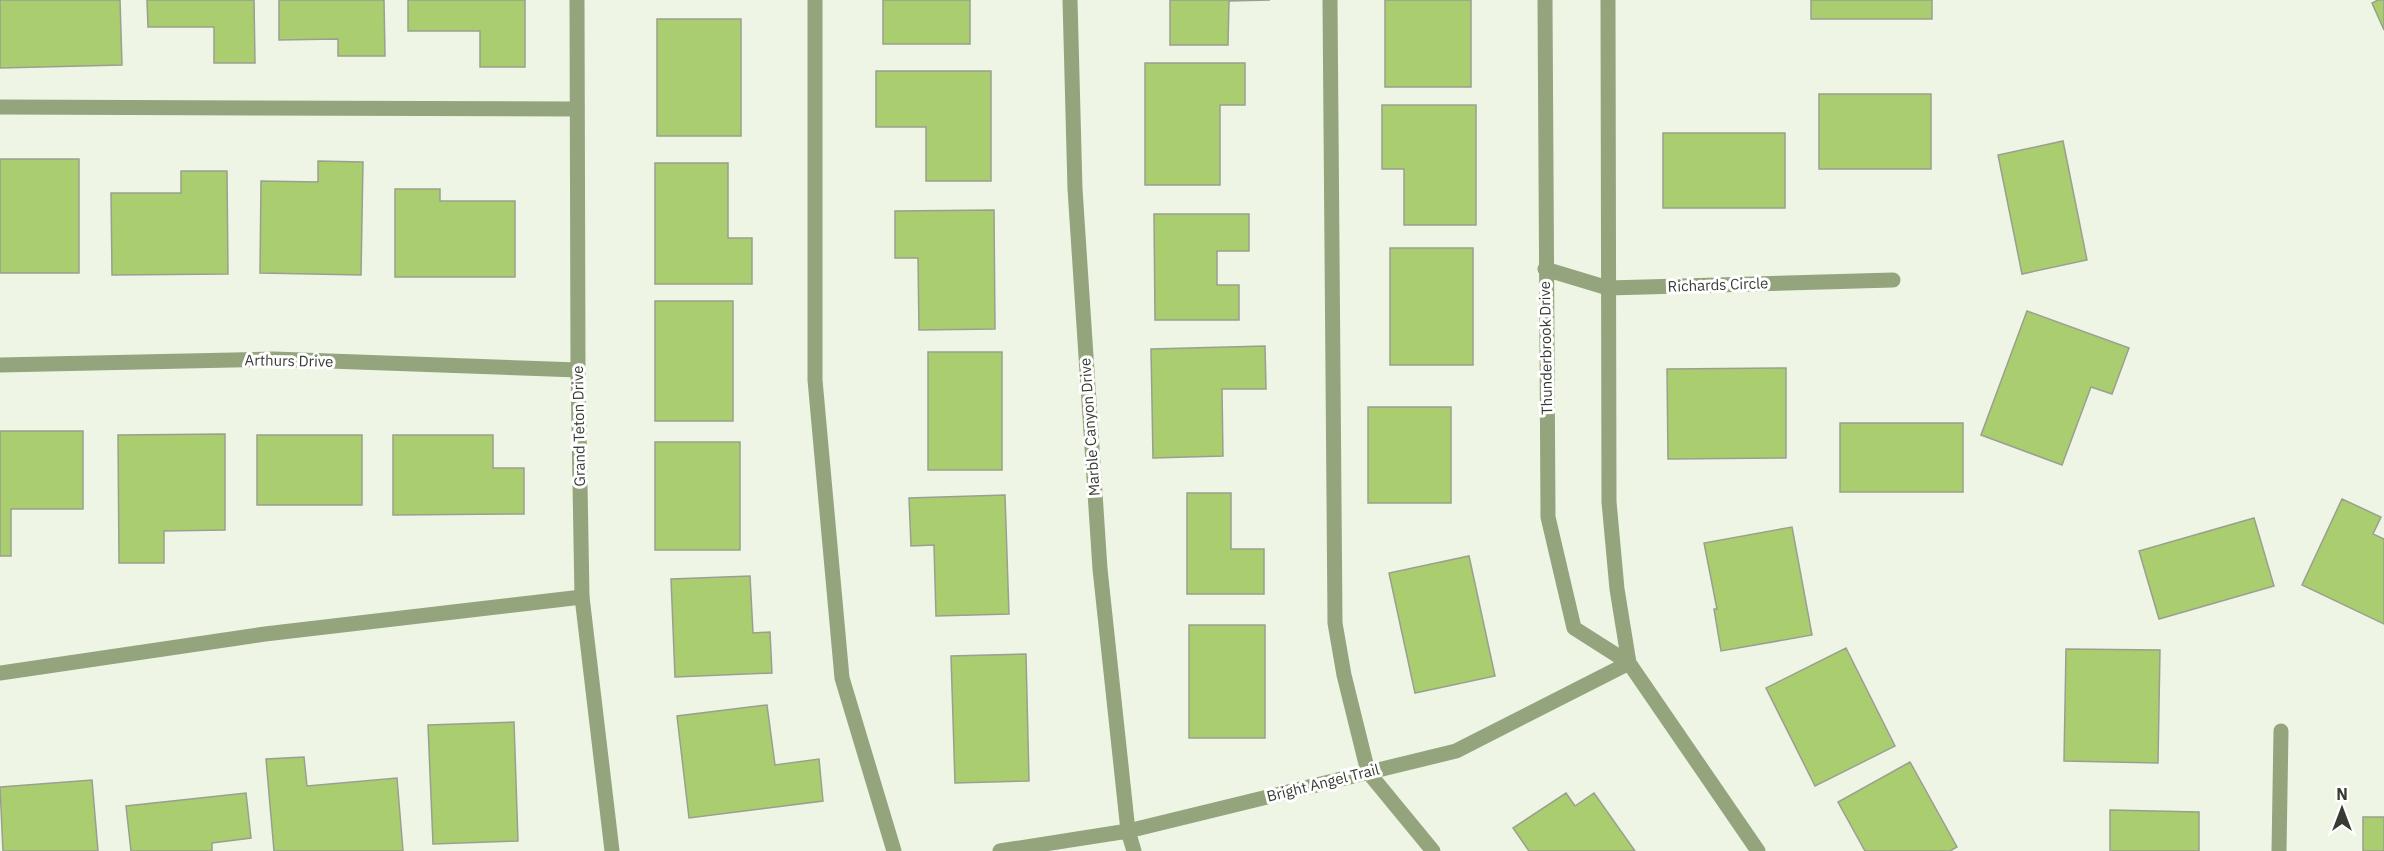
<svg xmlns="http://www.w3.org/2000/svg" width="2384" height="851" viewBox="0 0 2384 851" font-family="'IBM Plex Sans',sans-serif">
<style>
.building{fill:#aacd6f;stroke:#99a090;stroke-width:1.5}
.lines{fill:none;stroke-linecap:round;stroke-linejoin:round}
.service{stroke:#94a47d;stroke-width:15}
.minor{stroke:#94a47d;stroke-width:15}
.tertiary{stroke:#94a47d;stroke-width:15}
.labels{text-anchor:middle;stroke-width:6;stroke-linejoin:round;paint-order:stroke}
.street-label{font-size:15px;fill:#383b34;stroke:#fff}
</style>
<rect width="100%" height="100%" fill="#eef5e4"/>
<!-- building -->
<path class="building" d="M0,0H120L122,65L0,68Z
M147,0H254L255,63H214V27H148Z
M279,0H384L385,56H338V39L279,40Z
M408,0H525V67H480V31H408Z
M883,0H970V44H883Z
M1170,0H1270L1229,1L1228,45H1170Z
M1385,0H1471V87H1385Z
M1811,0H1932V19H1811Z
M2378,0H2384V30L2372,3Z
M657,19H741V136H657Z
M1145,63H1245V105H1220V185H1145Z
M876,71H991V181H926V127H876Z
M1819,94H1931V169H1819Z
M1382,105H1476V225H1404V169H1382Z
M1663,133H1785V208H1663Z
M2063,141L2087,260L2022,274L1998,155Z
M0,159H79V273H0Z
M318,161L363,162L361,275L260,273L261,181L318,182Z
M655,163H728V238H752V284H655Z
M181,171H227L228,274L112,275L111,193H181Z
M395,189H440V201H515V277H395Z
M994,210L995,329L919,330L918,258H895V211Z
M1154,214H1249V251H1217V285H1239V320H1155Z
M1390,248H1473V365H1390Z
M655,301H733V421H655Z
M2027,311L2129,348L2112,394L2091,387L2062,465L1981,435Z
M1265,346L1266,389H1222L1223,456L1153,458L1151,349Z
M928,352H1002V470H928Z
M1786,368V458L1668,459L1667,369Z
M1368,407H1451V503H1368Z
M1840,423H1963V492H1840Z
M0,431H83V509H11V556H0Z
M225,434V530L164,531V563H119L118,435Z
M257,435H362V505H257Z
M393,435H493V468H524V514L393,515Z
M655,442H740V550H655Z
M1187,493H1231V549H1264V594H1187Z
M1005,495L1009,614L936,616L934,545L911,546L909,498Z
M2342,499L2381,517L2373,534L2384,539V624L2302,585Z
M2254,518L2274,586L2159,619L2139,551Z
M1792,527L1812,635L1721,651L1714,609H1717L1704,543Z
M1469,556L1495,676L1415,693L1389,573Z
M750,576L753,633L770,632L772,673L675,677L671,579Z
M1189,625H1265V738H1189Z
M1846,648L1895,746L1815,786L1766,688Z
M2066,649L2160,650L2158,763L2064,761Z
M1026,654L1029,781L955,783L951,656Z
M767,705L775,765L819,759L823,801L689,818L677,716Z
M514,722L518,841L433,844L428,725Z
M304,757L307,786L397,778L403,851H274L266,759Z
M1910,762L1957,847L1950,851H1865L1838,802Z
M92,780L98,851H3L0,787Z
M246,793L251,838L212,843V851H131L126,806Z
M1566,793L1575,806L1594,793L1635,851H1529L1513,828Z
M2110,810L2199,812V851H2110Z
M2363,817H2384V851H2363Z"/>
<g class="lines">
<!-- service -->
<path class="service" d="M815,0V380L842,678L894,851
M1330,0L1335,623L1344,675L1368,772L1433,851
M0,107L577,109
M0,673L265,634L582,597"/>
<!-- minor -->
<path class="minor" d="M577,0L578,370L582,597L612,851
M1070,0L1075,189L1100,569L1128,831L1134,851
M1545,269L1608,288L1893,280
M0,365L274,359L578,370
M1000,851L1128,831L1456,751L1629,663
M2279,851L2281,731"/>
<!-- tertiary -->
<path class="tertiary" d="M1545,0L1548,517L1574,628L1629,663L1758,851
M1608,0L1609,502L1617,589L1629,663"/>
</g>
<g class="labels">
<!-- street labels -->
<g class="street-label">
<text transform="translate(1718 285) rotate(-2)" y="5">Richards Circle</text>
<text transform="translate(1546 348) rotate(-91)" y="5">Thunderbrook Drive</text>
<text transform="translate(289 361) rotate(1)" y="5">Arthurs Drive</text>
<text transform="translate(579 426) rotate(-91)" y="5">Grand Teton Drive</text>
<text transform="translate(1090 427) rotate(-94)" y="5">Marble Canyon Drive</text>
<text transform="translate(1323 783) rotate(-14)" y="5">Bright Angel Trail</text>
</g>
</g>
<!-- north arrow -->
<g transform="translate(2342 809)" stroke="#ffffff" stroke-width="4.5" paint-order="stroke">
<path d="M0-4.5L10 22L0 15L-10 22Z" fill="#383b34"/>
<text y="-9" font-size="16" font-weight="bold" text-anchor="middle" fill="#383b34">N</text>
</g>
</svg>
